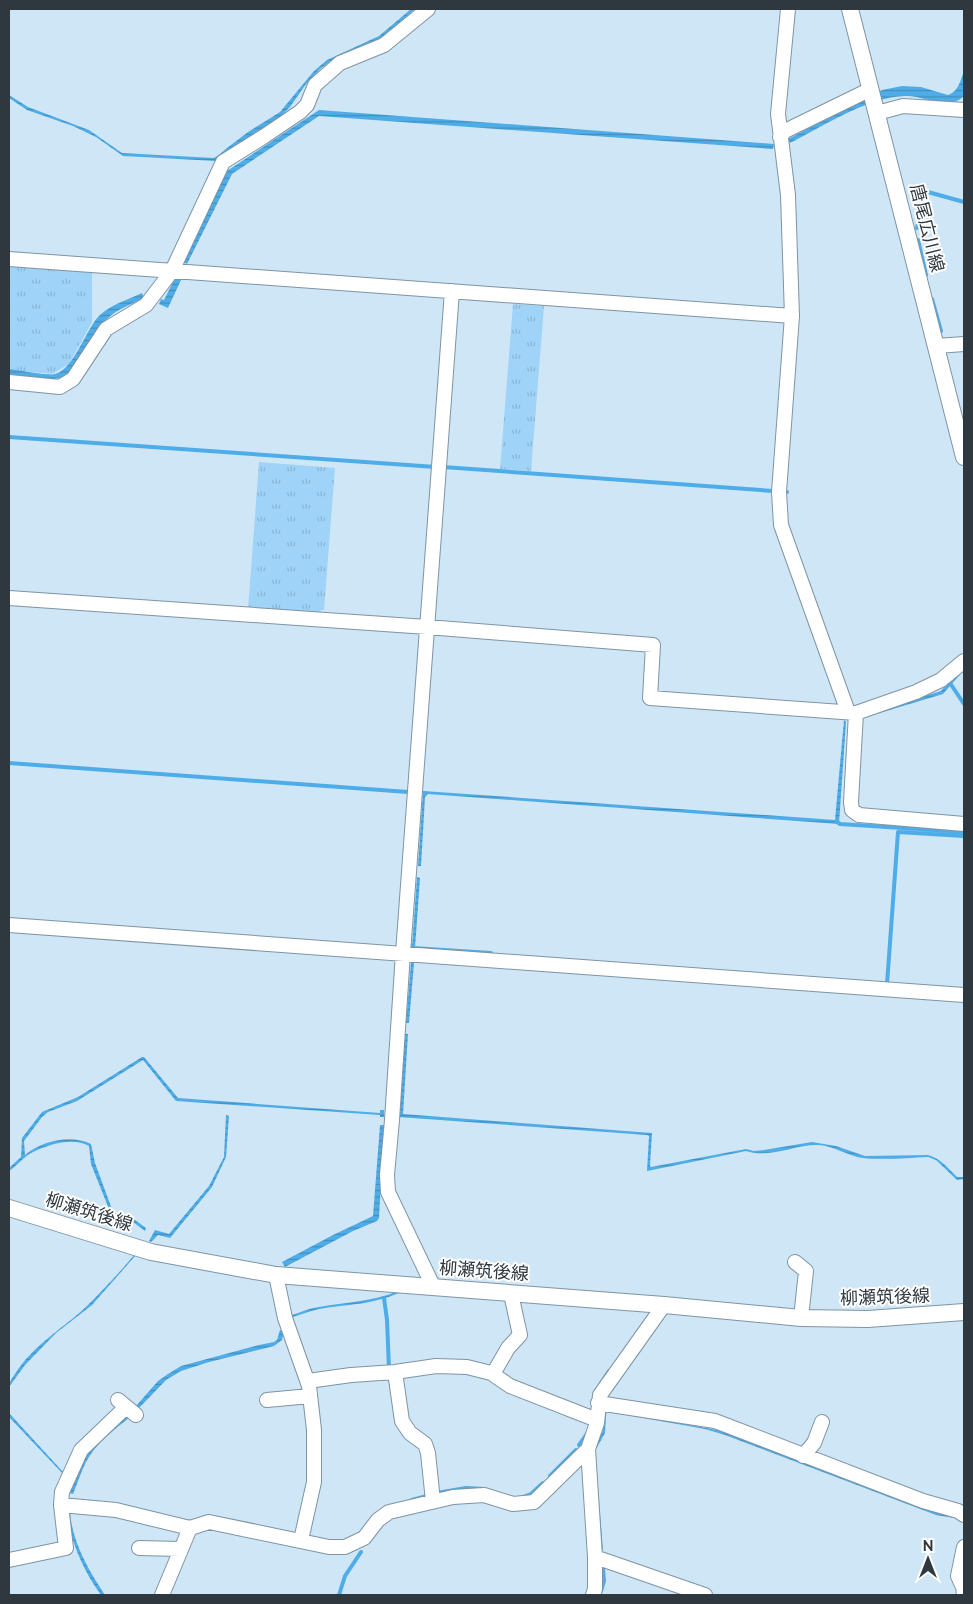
<svg xmlns="http://www.w3.org/2000/svg" width="973" height="1604" viewBox="0 0 973 1604" font-family="Raleway,'Noto Sans JP',sans-serif">
<style>
.grass{fill:url(#grass-tufts)}
.water{fill:url(#water-rules)}
.lines{fill:none;stroke-linecap:round;stroke-linejoin:round}
.stream{stroke:#4eade8;stroke-width:4}
.minor-casing{stroke:#7e94a4;stroke-width:16}
.major-casing{stroke:#7e94a4;stroke-width:18}
.minor{stroke:#fff;stroke-width:14}
.major{stroke:#fff;stroke-width:16}
.labels{text-anchor:middle;stroke-width:4;stroke-linejoin:round;paint-order:stroke}
.street-label{font-size:18px;fill:#2f383f;stroke:#fff}
</style>
<defs>
<pattern id="grass-tufts" width="24" height="20" patternUnits="userSpaceOnUse" patternTransform="scale(1.25)"><rect width="24" height="20" fill="#9fd3f7"/><path d="M3 7l-1-3M5 7V3M7 7l1-3M15 17l-1-3M17 17v-4M19 17l1-3" fill="none" stroke="#89b6d5"/></pattern>
<pattern id="water-rules" width="6" height="5" patternUnits="userSpaceOnUse" patternTransform="scale(1.25)"><rect width="6" height="5" fill="#4eade8"/><path d="M0 2.5h6" fill="none" stroke="#418ebd"/></pattern>
</defs>
<rect width="100%" height="100%" fill="#cfe6f7"/>
<!-- grass -->
<path class="grass" d="M9,264L92,271V322L69,364L52,374L9,370Z
M513,304L544,306L531,471L500,469Z
M259,462L335,468L324,610H321L319,616L248,610Z"/>
<!-- water -->
<path class="water" d="M411,9H415L384,36L371,43L335,58L320,69L306,84L290,107L279,118L259,130L216,161L123,156L96,137L73,126L27,110L9,98V95L28,107L89,130L122,153L214,158L220,154L227,148L248,132L280,112L314,71L327,60L379,36Z
M964,71V96C948,112 924,95 905,96C868,97 823,126 790,143L788,139L882,90L902,86L921,87L948,95C959,91 960,81 964,71Z
M319,110L774,144L773,149L319,116L232,174L187,264L183,262L227,171Z
M175,278L181,280L168,308L159,304L161,299L164,300Z
M142,293L144,298C132,304 117,309 107,319C90,334 82,372 59,378C44,382 24,376 9,374V369C17,370 49,376 55,374C75,369 86,327 101,314C113,304 129,299 142,293Z
M958,670H964L943,694L863,718V715L941,691Z
M844,720L846,722L839,824L428,794L425,797L421,866H418L423,791L835,820Z
M417,877L420,878L415,948L412,947Z
M411,963H414L409,1023H406Z
M405,1034H408L403,1114L652,1133L650,1166L651,1167L746,1149L754,1151L764,1150L812,1142L836,1146L865,1156L928,1155C940,1158 948,1168 957,1177H964V1179L957,1180L936,1160L928,1157C908,1158 882,1160 863,1158C848,1156 834,1146 819,1145C795,1144 770,1159 746,1151L647,1171L649,1136L647,1135L398,1117V1113H400Z
M142,1057H144L178,1098L380,1113V1110H384V1117H380V1115L176,1101L143,1060L77,1101L48,1112L42,1117L24,1141L25,1155C42,1141 70,1134 91,1144L95,1163L113,1212L135,1220L146,1228L145,1231L133,1222L111,1214L91,1164L89,1146C73,1137 50,1144 33,1152C24,1156 17,1166 9,1171V1168L21,1157L22,1138L42,1112L78,1097Z
M226,1115L229,1116L226,1157L212,1187L170,1238L158,1235L151,1242L149,1241L155,1230L169,1234L209,1186L224,1157Z
M380,1125H384L379,1218L377,1221L353,1231L285,1267L282,1262L333,1235L373,1216Z
M135,1254L136,1255L92,1305L56,1333L25,1365L9,1387C9,1382 12,1378 15,1374C33,1345 64,1328 88,1305C104,1289 120,1272 135,1254Z
M398,1291L399,1293C371,1305 348,1304 319,1309C310,1311 302,1314 293,1317L292,1315C301,1312 310,1308 319,1307C346,1302 372,1302 398,1291Z
M280,1330L284,1331L282,1340L274,1346L209,1362L181,1371L166,1380L139,1408L136,1406L158,1381L168,1374L181,1366L259,1345L274,1342L277,1340Z
M610,1410L722,1431L936,1512L960,1516V1519L936,1515L725,1435L705,1429L610,1412H607L606,1415L605,1433L595,1451L603,1550H601L594,1448L603,1431L605,1413L606,1411Z
M9,1413L64,1473L63,1474L9,1417Z
M127,1414L130,1417C114,1430 96,1443 86,1462C81,1472 77,1484 73,1494L69,1493L87,1453Z
M67,1512H70C72,1542 89,1571 105,1595H101C83,1570 71,1543 67,1512Z"/>
<g class="lines">
<!-- stream -->
<path class="stream" d="M917,228L925,193L928,192L964,202
M918,240L926,275
M932,299L941,331
M9,437L436,467
M443,467L787,492
M950,683L964,704
M9,763L408,792
M837,822L840,824L964,832
M413,945V948L491,953
M884,984H887L898,832L964,836
M384,1298L387,1320L389,1369
M601,1383L609,1371
M579,1445L587,1434
M550,1476L576,1450
M437,1493L466,1488L484,1489
M523,1497L531,1494L543,1483
M412,1500L427,1496
M601,1591L604,1581L603,1568
M339,1595L345,1576L361,1552"/>
<!-- minor casing -->
<g class="minor-casing">
<path id="minor" d="M788,9L778,114L788,195L792,316L779,492L781,525L848,712
M877,113L903,106L964,110
M780,137L785,131L871,89
M9,259L792,316
M937,346L964,344
M9,382L60,387L73,379L106,329L146,305L172,271L223,162L263,137L300,112L307,105L315,85L340,63L384,45L428,9
M9,598L427,627L653,645L650,698L856,713L916,692L941,680L964,661
M856,713L851,802L852,810L859,815L964,824
M9,925L964,995
M795,1262L806,1271L801,1318
M276,1275L285,1318L309,1386L314,1430V1482L301,1540
M434,1288L388,1192L387,1175L392,1120L403,953L452,291
M395,1372L402,1421L410,1433L425,1444L428,1453L433,1501
M493,1374L508,1348L520,1335L511,1294
M308,1381L351,1375L395,1372L436,1366L467,1367L491,1373L510,1386L597,1420
M118,1400L136,1415
M267,1400L310,1396
M598,1403L715,1421L923,1501L958,1511L964,1515
M803,1456L814,1443L822,1422
M61,1505L116,1510L190,1528L209,1522L329,1547H345L364,1538L378,1520L389,1512L453,1497L484,1495L513,1504L534,1502L588,1449
M139,1548L181,1549
M595,1557L705,1595
M9,1560L66,1548L61,1505L62,1492L81,1450L126,1407
M162,1595L190,1528
M593,1595L595,1589V1557L588,1449L597,1423L600,1395L664,1305
M964,1595L963,1587L958,1576L964,1547"/>
</g>
<!-- major casing -->
<g class="major-casing">
<path id="major" d="M850,9L964,457
M9,1208L151,1252L276,1275L664,1305L801,1318L868,1319L964,1312"/>
</g>
<!-- minor -->
<use href="#minor" class="minor"/>
<!-- major -->
<use href="#major" class="major"/>
</g>
<g class="labels">
<!-- street labels -->
<g class="street-label">
<text transform="translate(927 228) rotate(76)" y="6">唐尾広川線</text>
<text transform="translate(89 1212) rotate(17)" y="6">柳瀬筑後線</text>
<text transform="translate(484 1271) rotate(4)" y="6">柳瀬筑後線</text>
<text transform="translate(885 1297) rotate(-2)" y="6">柳瀬筑後線</text>
</g>
</g>
<!-- border -->
<rect width="973" height="1604" fill="none" stroke="#2f383f" stroke-width="20"/>
<!-- north arrow -->
<g transform="translate(928 1559)" stroke="#ffffff" stroke-width="4" paint-order="stroke">
<path d="M0-4L9 19L0 12L-9 19Z" fill="#2f383f"/>
<text y="-8" font-size="14" font-weight="bold" text-anchor="middle" fill="#2f383f">N</text>
</g>
</svg>
